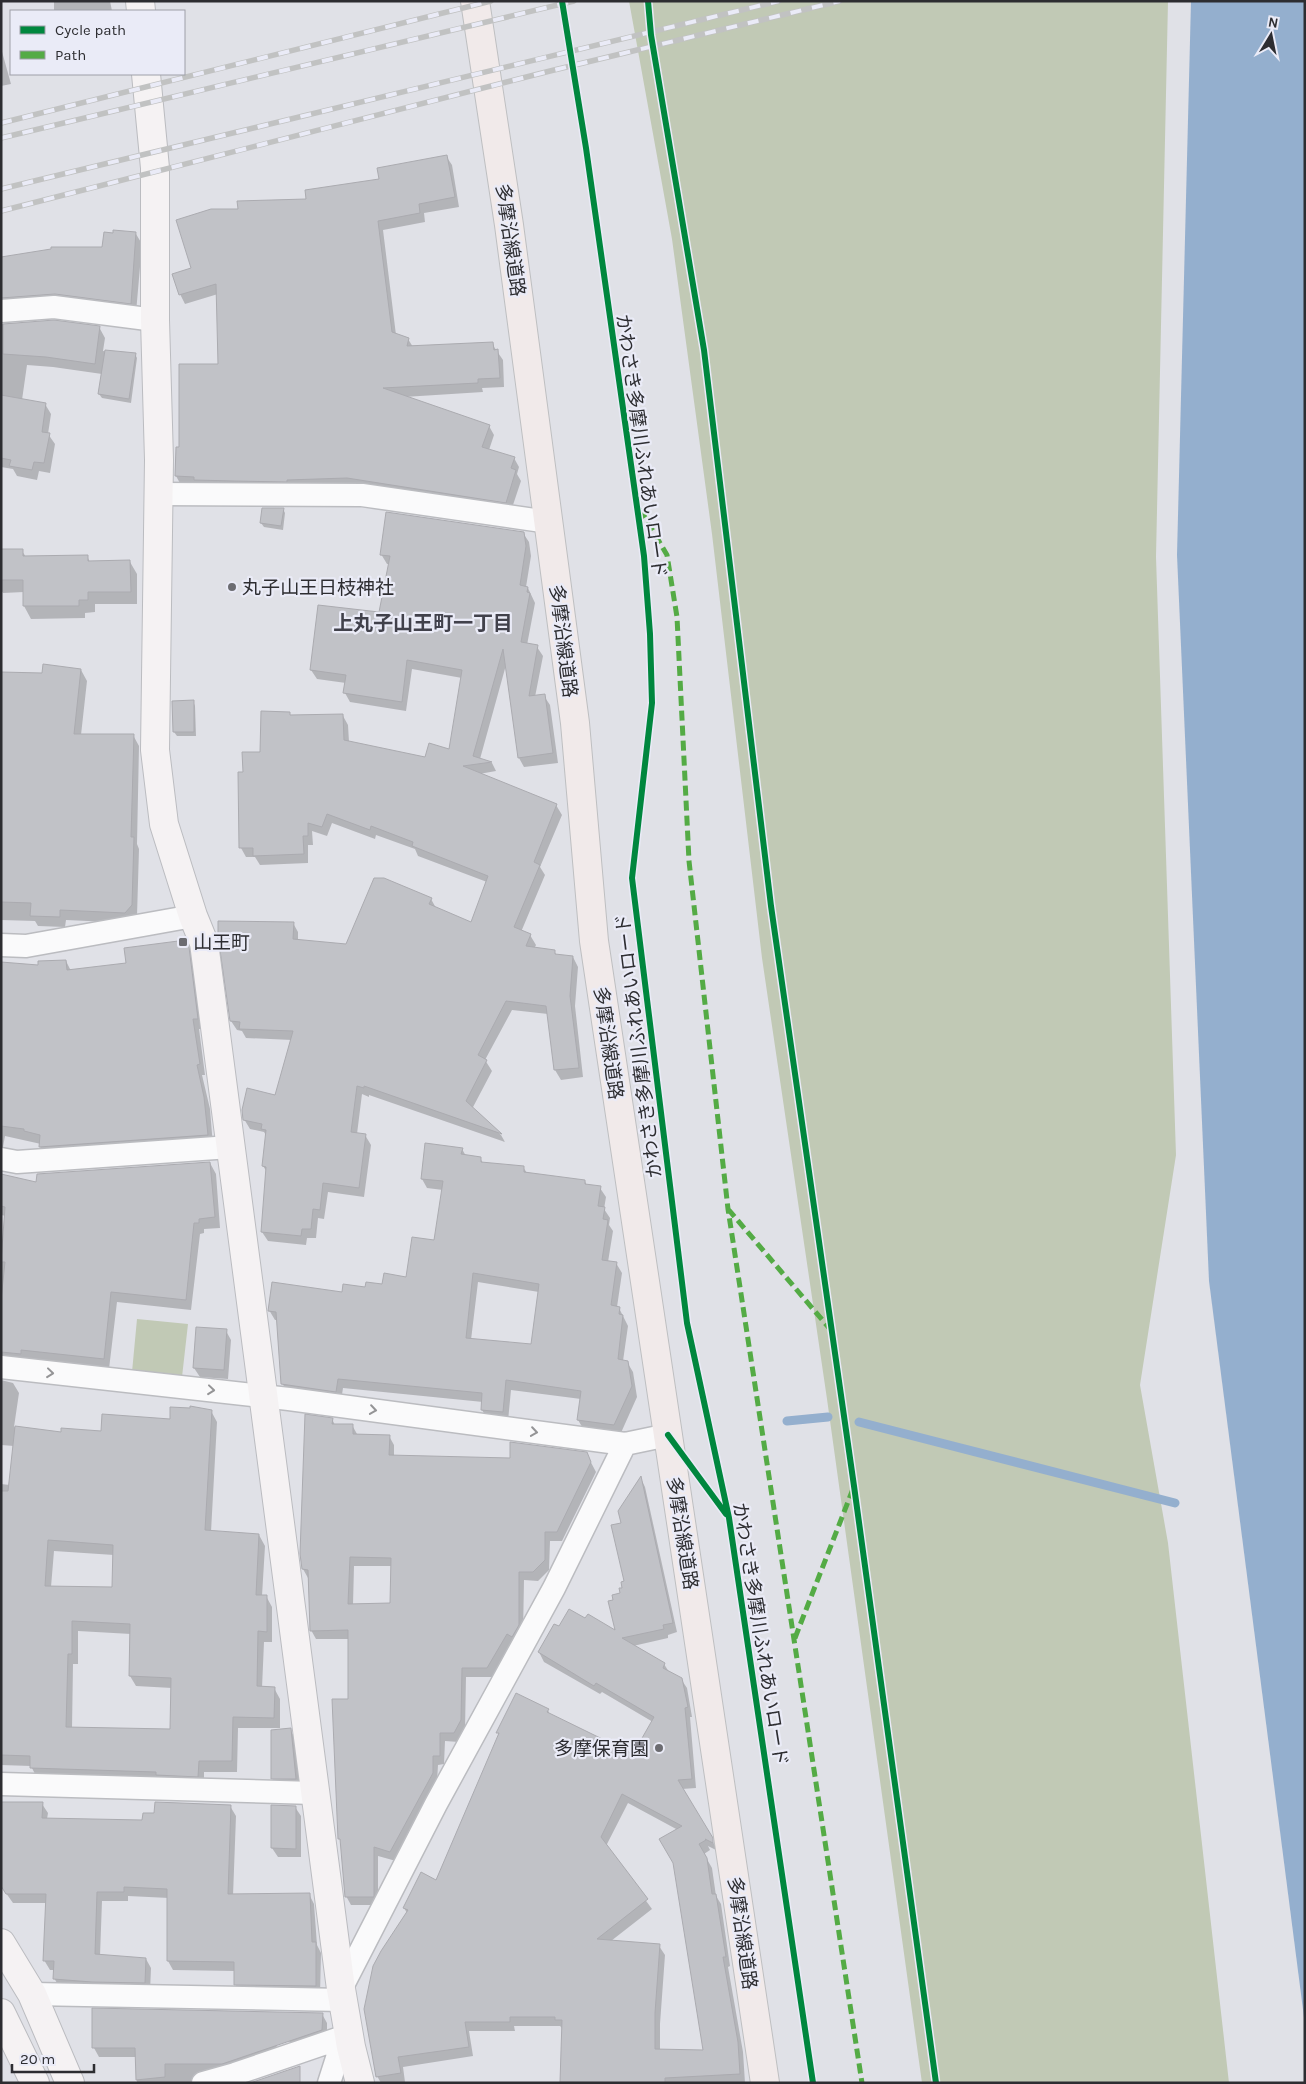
<svg xmlns="http://www.w3.org/2000/svg" width="1306" height="2084" viewBox="0 0 1306 2084" font-family="Karla,'Noto Sans JP',sans-serif">
<style>
.green{fill:#c1c9b5}
.water{fill:#94afce}
.shadow{fill:#0003;fill-rule:evenodd}
.lines{fill:none;stroke-linecap:round;stroke-linejoin:round}
.stream{stroke:#94afce;stroke-width:9}
.building{fill:#c1c2c7;stroke:#ababb0;fill-rule:evenodd}
.street-casing{stroke:#bbbcc0;stroke-width:25}
.secondary-casing{stroke:#bbbcc0;stroke-width:30}
.primary-casing{stroke:#bebfc1;stroke-width:30}
.street{stroke:#fafafb;stroke-width:22}
.secondary{stroke:#f5f2f3;stroke-width:28}
.primary{stroke:#f1eaea;stroke-width:28}
.rail-casing{stroke:#c1c2c2;stroke-width:5.5}
.rail{stroke:#eaebf7;stroke-width:4;stroke-dasharray:11;stroke-linecap:butt}
.quiet{stroke:#54ab45;stroke-width:5;stroke-dasharray:10 5;stroke-linecap:butt}
.cycleway-casing{stroke:#eaebf7;stroke-width:9}
.cycleway{stroke:#00873e;stroke-width:6}
.oneway{stroke:#949496}
.poi-dot{fill:#6c6c71;stroke:#eaebf7;stroke-width:2}
.labels{text-anchor:middle;stroke-width:4.5;stroke-linejoin:round;paint-order:stroke}
.street-label{font-size:19px;fill:#2d2d31;stroke:#eaebf7}
.poi-label{font-size:19px;fill:#2d2d31;stroke:#eaebf7;text-anchor:start}
.neighbourhood-label{font-size:20px;font-weight:bold;fill:#41414b;stroke:#eaebf7}
</style>
<rect width="100%" height="100%" fill="#e0e1e7"/>
<!-- green -->
<path class="green" d="M629,1H1168L1156,557L1176,1155L1140,1385L1168,1543L1229,2083H922L827,1399L762,958L712,534L672,239Z
M137,1319L188,1324L182,1377L132,1372Z"/>
<!-- water -->
<path class="water" d="M1191,1H1305V2025L1209,1281L1177,555Z"/>
<!-- shadow -->
<path class="shadow" d="M54,1H110L112,11H54Z
M1,48L11,84L1,86Z
M446,156L452,165L459,207L424,213L425,222L383,230L396,335L408,339L413,347L492,344L503,360L504,387L482,388L483,392L404,397L489,426L494,435L489,450L514,458L519,467L517,474L521,481L511,511L181,485L176,476L180,448L219,365L218,294L185,304L180,294L193,269L239,210L307,200L380,180Z
M136,234L142,244L136,313L1,310V259L104,248Z
M54,321L99,327L105,338L103,351L135,354L137,358L131,403L102,398L99,394L102,374L53,367L27,365L22,400L45,404L51,414L48,434L55,444L50,473L39,471L37,480L17,476L13,469L1,467V324Z
M283,509L285,513L283,530L264,527L261,523Z
M523,533L529,542L531,556L526,587L528,588L535,603L527,645L537,647L543,656L535,697L544,696L550,705L558,763L524,767L519,758L506,665L480,759L492,763L496,771L479,774L556,805L562,815L540,867L545,875L521,932L530,935L536,945L534,949L554,951L557,956L573,957L578,967L575,1006L583,1077L561,1080L555,1070L548,1014L512,1010L485,1060L492,1071L472,1109L501,1135L505,1142L369,1095V1097L362,1094L357,1134L365,1135L371,1145L364,1197L328,1192L324,1219L318,1218L316,1238H307L306,1245L268,1241L262,1232L267,1172L263,1166L267,1137L264,1132L250,1129L244,1119L275,1096L292,1040L246,1038L242,1031L237,1030L231,1021L293,923L298,932V941L347,945L431,899L436,908L472,924L487,882L418,856L415,849L376,835L375,839L332,823L327,836L312,831L313,845H308V863L260,865L255,857H246L241,848L244,773L291,717L343,716L348,725L349,742L426,758L450,751L462,678L412,669L406,711L350,702L345,693L346,683L317,679L311,670L380,614L390,564H387L381,554Z
M1,551H22L26,557L87,556L90,562H130L137,574V604H95V612L85,613V618L31,619L24,606V592L3,593L1,590Z
M81,670L87,681L81,735H133L139,746L137,844L139,849L137,916L131,923L66,920L65,927L38,926L35,921L1,920V673L43,675Z
M193,701L195,706L196,736H177L174,732Z
M185,941L192,952L204,1029H199L205,1075H202L210,1109L213,1146L47,1158L40,1147L41,1144L5,1136L1,1158V964L39,966L66,961L71,971L127,964Z
M462,1149L466,1156L480,1158L483,1163L523,1167L527,1173L585,1181L587,1186L600,1188L606,1197L604,1209L610,1218L609,1225L613,1231L608,1262L616,1263L622,1273L617,1307L619,1308L628,1326L623,1361L627,1362L633,1372L637,1397L620,1435L584,1430L578,1420L581,1399L511,1390L508,1421L488,1420L482,1410L483,1402L343,1388L341,1401L288,1393L282,1383L277,1320H275L269,1310L383,1285L407,1278L436,1242L443,1190L427,1188L422,1179ZM478,1282L539,1292L532,1345L471,1340Z
M210,1163L216,1174L220,1228L204,1229V1233L200,1234L191,1310L117,1302L109,1369L1,1366V1257L6,1216L1,1215V1175L37,1184Z
M226,1331L231,1340L228,1379L200,1377L194,1368Z
M1,1380L13,1383L19,1393L14,1427L62,1433L102,1432L171,1420L211,1411L217,1422L211,1532L259,1535L265,1546L262,1596H266L272,1607V1642H264L262,1688H274L280,1699V1728H238L237,1772H204V1787L37,1778L31,1766L1,1765V1484L10,1485L14,1446L1,1445ZM54,1551L114,1555L113,1588L51,1587ZM78,1631L131,1634L130,1676L136,1686L172,1688L171,1730L72,1729L73,1664H78Z
M332,1419L335,1425H352L357,1434L389,1436L394,1445V1456L511,1459L586,1453L596,1472L562,1541H550L549,1570L538,1581L524,1580L523,1634L512,1643L492,1677H466L465,1730L459,1742L445,1741L444,1764L438,1765L437,1782L396,1861L378,1856V1905H351L346,1896L342,1843L339,1838L350,1701L349,1639H316L311,1630L308,1578L303,1569ZM354,1566H392L391,1604L353,1605Z
M641,1479L645,1487L677,1632L668,1635V1638L633,1646L664,1664L669,1672L681,1679L687,1688L692,1717H690L696,1788L682,1789L717,1849L718,1851L708,1846L710,1850L704,1854L712,1868L716,1896L721,1904L730,1966L728,1967L743,2052L745,2083H562L563,2029L560,2026H514L515,2031H469L473,2056L403,2067L405,2082L381,2083L377,2076L407,1913L404,1908L436,1881L499,1736L498,1733L516,1695L548,1710L550,1715L634,1756L653,1722L602,1692L600,1694L544,1662L539,1652L559,1628L586,1619L616,1632L615,1601L622,1594L625,1582L622,1524ZM628,1803L678,1830L705,2051L660,2050V2024L665,1955L659,1946L611,1941L652,1909L606,1846Z
M290,1730L296,1739L301,1788H278L272,1778Z
M42,1804L48,1813L47,1819L144,1822L230,1806L236,1816L233,1896L309,1894L314,1904L317,1945L321,1953L320,1995L241,1994L235,1984V1971L173,1970L168,1961L169,1898L128,1896V1901H102L100,1956L146,1959L151,1968L150,1992L60,1988L54,1978L55,1970H50L44,1960L46,1903H13L1,1886Z
M295,1807L301,1816V1857H278L272,1848Z
M322,2014L327,2023V2039L293,2048L288,2039L276,2034L277,2056L199,2083H137L136,2057H99L94,2048Z"/>
<g class="lines">
<!-- stream -->
<path class="stream" d="M787,1421L828,1417
M859,1422L1175,1503"/>
</g>
<!-- building -->
<path class="building" d="M447,155L455,197L419,204L420,213L378,221L392,332L409,338L407,346L493,342L494,350L498,349L500,378L478,379V383L383,388L490,425L482,447L515,457L511,468L516,470L506,503L347,478L287,480V482L234,481L194,480V477L175,476L176,447H179V364H218L216,284L179,295L172,274L191,268L176,220L211,209H238L237,201L306,199L305,190L379,179L377,168Z
M113,230L136,232L131,304L55,294L1,298V257L51,249V247H102L104,232L113,233Z
M54,320L100,326L95,364L46,357L3,354V324Z
M105,350L136,353L129,399L98,394Z
M1,395L46,403L42,432L50,433L44,463L34,462L32,470L9,466L11,460L1,458Z
M262,508H284L281,526L260,523Z
M386,512L524,532L526,546L520,585L528,587L527,592L530,593L521,642L538,645L529,696L545,694L553,753L518,758L503,649L473,756L492,762L463,766L557,804L534,862L540,865L514,927L531,934L526,946L555,950V954L573,956L570,996L579,1068L554,1070L546,1006L506,1001L478,1055L487,1060L466,1101L502,1134L364,1086V1088L357,1086L351,1132L366,1134L359,1188L323,1183L320,1210L313,1209L311,1229H302L301,1236L261,1232L266,1167L262,1166L266,1130L261,1129L262,1124L243,1120L242,1110L247,1088L275,1095L293,1031L239,1029L240,1022L230,1021L218,936V921L294,922L293,939L346,944L374,878H384L432,898L429,904L471,922L488,876L412,846L413,842L371,826L370,830L327,814L322,827L308,823V836H303L304,854L253,856V848H239L238,772H243L242,752H260L261,711L290,712V715L343,714L344,740L425,757L429,743L449,749L462,670L407,660L402,702L343,693L346,675L310,670L318,605L379,612L390,556L380,555Z
M1,549H23V556L88,555V561L130,560L131,592H88V600H79V606H23V580H1Z
M43,664L81,669L74,734H134L131,837H134L132,905L125,913L60,910V917L30,916L31,903L1,902V672L42,673Z
M194,700V732H173L172,701Z
M186,940L189,947L198,1019H193L200,1064L197,1065L204,1097L208,1135L39,1147L40,1135L24,1131V1129L1,1126V962L38,965V961L66,960L67,970L126,963L124,948Z
M425,1143L463,1148L461,1154L481,1157V1162L524,1166V1172L585,1180V1184L601,1186L598,1206L605,1207L603,1219L608,1220L602,1260L617,1262L611,1305L620,1307L619,1314L623,1315L618,1359L628,1361L632,1386L614,1425L577,1420L581,1391L506,1380L503,1412L481,1410L482,1393L338,1379L336,1392L281,1384L276,1312L268,1311L272,1282L342,1292L343,1284L365,1287L366,1282L382,1284L384,1273L406,1277L412,1237L434,1240L443,1181L421,1179ZM473,1273L539,1284L531,1344L466,1338Z
M210,1162L215,1217L199,1219V1223H194L186,1300L111,1292L104,1359L21,1350V1354L1,1352V1300L5,1262H1L5,1207L1,1206V1174L36,1182L37,1174Z
M196,1327L227,1329L224,1370L193,1368Z
M190,1406L212,1410L205,1530L259,1534L256,1595H267V1632L258,1631L257,1686L275,1687L274,1718L233,1717L232,1761H199L198,1777L156,1775V1772L30,1768V1756L1,1755V1491H8L15,1426L61,1432V1428L101,1431L102,1414L170,1419V1407L190,1408ZM48,1540L113,1545L112,1587L45,1586ZM72,1621L130,1624L129,1676L171,1678L170,1729L66,1727L68,1654H72Z
M305,1414L333,1418L332,1424H353V1434L390,1435L389,1455L510,1458V1442L587,1452L591,1462L557,1532H545V1560L533,1572H519V1625L512,1637L507,1634L487,1668H462L461,1720L454,1733H440V1756H433V1773L390,1852L374,1847V1897H345L340,1839H338L332,1699H348V1630L310,1631L308,1570L302,1569L300,1554ZM350,1557L391,1558L390,1603L348,1604Z
M641,1476L673,1623L663,1625L664,1629L622,1638L665,1663L663,1668L682,1678L688,1707L685,1708L692,1779L678,1780L713,1838V1843L705,1839L706,1840L699,1844L707,1858L712,1894H716L726,1957H723L738,2042L740,2074L665,2078V2083L560,2082L562,2020H555V2017H510V2022H465L469,2047L398,2057L401,2073L376,2077L364,2009L373,1966L381,1951L408,1910L403,1908L421,1872L436,1880L499,1733H496L516,1693L549,1709L547,1712L633,1754L654,1717L596,1683L594,1686L538,1652L554,1624L559,1626L569,1609L585,1618L588,1614L615,1630L608,1601L613,1600L612,1595L620,1593L619,1588H622L621,1582L624,1581L611,1525L621,1523L618,1511ZM622,1794L682,1826L659,1839L673,1863L703,2050L655,2049V2013L660,1944L597,1939L648,1899L601,1837Z
M291,1728L296,1779H271V1730Z
M1,1802H43L42,1818L142,1820L143,1813H154L155,1802L231,1805L228,1894L310,1893L312,1942H316V1986L234,1985V1962L167,1961V1889L124,1887V1892H97L95,1954L146,1958L145,1983L92,1982L53,1979L54,1961H43L46,1894H6L1,1886Z
M271,1805L296,1806V1849L271,1848Z
M92,2008L323,2013L322,2030L222,2064H165V2077L136,2080L135,2048H92Z
M300,2066V2083H250Z"/>
<g class="lines">
<!-- street casing -->
<g class="street-casing">
<path id="street" d="M1,311L54,307L155,320
M158,494L362,495L549,522
M1,945L26,946L193,916
M1,1159L17,1162L230,1147
M1,1367L289,1399L625,1444
M1,1784L314,1793
M341,1989L436,1804L554,1588L625,1444L668,1435
M32,1994L343,2000
M203,2083L235,2074L349,2035
M329,2083L337,2058L349,2035"/>
</g>
<!-- secondary casing -->
<g class="secondary-casing">
<path id="secondary" d="M140,1L141,11
M146,74L155,168V320L159,460L155,750L164,824L193,916L204,943L341,1989L351,2047L360,2083
M1,1943L32,1994L70,2083
M1,2013L35,2083"/>
</g>
<!-- primary casing -->
<g class="primary-casing">
<path id="primary" d="M475,1L509,225L575,723L594,941L765,2083"/>
</g>
<!-- street -->
<use href="#street" class="street"/>
<!-- secondary -->
<use href="#secondary" class="secondary"/>
<!-- primary -->
<use href="#primary" class="primary"/>
<!-- rail casing -->
<g class="rail-casing">
<path id="rail" d="M1,123L491,1
M1,138L574,1
M1,189L779,1
M1,211L550,71L840,1"/>
</g>
<!-- rail -->
<use href="#rail" class="rail"/>
<!-- quiet -->
<path class="quiet" d="M640,509L667,555L677,617L689,861L728,1209L862,2083
M728,1209L830,1329
M795,1638L853,1489"/>
<!-- cycleway casing -->
<g class="cycleway-casing">
<path id="cycleway" d="M562,1L586,148L644,556L650,634L652,703L632,878L687,1323L729,1518L813,2083
M648,1L651,35L704,350L771,906L854,1486L936,2083
M668,1435L726,1514"/>
</g>
<!-- cycleway -->
<use href="#cycleway" class="cycleway"/>
</g>
<!-- one-way arrows -->
<defs><path id="oneway-chevron" d="M-2-3.5L2.5 0L-2 3.5" fill="none" stroke-width="1.6" stroke-linecap="round" stroke-linejoin="round" transform="scale(1.25)"/></defs>
<g class="oneway">
<use href="#oneway-chevron" transform="translate(50 1373) rotate(6)"/>
<use href="#oneway-chevron" transform="translate(211 1390) rotate(6)"/>
<use href="#oneway-chevron" transform="translate(373 1410) rotate(8)"/>
<use href="#oneway-chevron" transform="translate(534 1432) rotate(8)"/>
</g>
<!-- markers -->
<g class="poi-dot">
<circle cx="232" cy="587" r="5"/>
<rect x="178" y="937" width="10" height="10" rx="2.5"/>
<circle cx="659" cy="1748" r="5"/>
</g>
<g class="labels">
<!-- street labels -->
<g class="street-label">
<text transform="translate(511 240) rotate(82)" y="7">多摩沿線道路</text>
<text transform="translate(642 446) rotate(82)" y="7">かわさき多摩川ふれあいロード</text>
<text transform="translate(564 641) rotate(83)" y="7">多摩沿線道路</text>
<text transform="translate(609 1043) rotate(82)" y="7">多摩沿線道路</text>
<text transform="translate(638 1046) rotate(-97)" y="7">かわさき多摩川ふれあいロード</text>
<text transform="translate(683 1533) rotate(81)" y="7">多摩沿線道路</text>
<text transform="translate(761 1634) rotate(81)" y="7">かわさき多摩川ふれあいロード</text>
<text transform="translate(743 1933) rotate(82)" y="7">多摩沿線道路</text>
</g>
<!-- poi labels -->
<g class="poi-label">
<text x="242" y="594">丸子山王日枝神社</text>
<text x="193" y="949">山王町</text>
<text x="649" y="1755" text-anchor="end">多摩保育園</text>
</g>
<!-- neighbourhood labels -->
<g class="neighbourhood-label">
<text x="423" y="630">上丸子山王町一丁目</text>
</g>
</g>
<!-- border -->
<rect width="1306" height="2084" fill="none" stroke="#2d2d31" stroke-width="5"/>
<!-- legend -->
<rect x="10" y="10" width="175" height="65" fill="#eaebf7" stroke="#9e9fa8"/>
<rect x="20" y="26" width="25" height="8" fill="#00873e" stroke="#9e9fa8"/>
<text x="55" y="35" font-size="15" fill="#2d2d31">Cycle path</text>
<rect x="20" y="51" width="25" height="8" fill="#54ab45" stroke="#9e9fa8"/>
<text x="55" y="60" font-size="15" fill="#2d2d31">Path</text>
<!-- north arrow -->
<g transform="translate(1271 35) rotate(10)" stroke="#eaebf7" stroke-width="4" paint-order="stroke">
<path d="M0-4L9 19L0 12L-9 19Z" fill="#2d2d31"/>
<text y="-8" font-size="14" font-weight="bold" text-anchor="middle" fill="#2d2d31">N</text>
</g>
<!-- scale -->
<path d="M12 2064v8h82v-8" fill="none" stroke="#2d2d31" stroke-width="2.5"/>
<text x="20" y="2064" font-size="15" fill="#2d2d31" stroke="#eaebf7" stroke-width="4" paint-order="stroke">20 m</text>
</svg>
